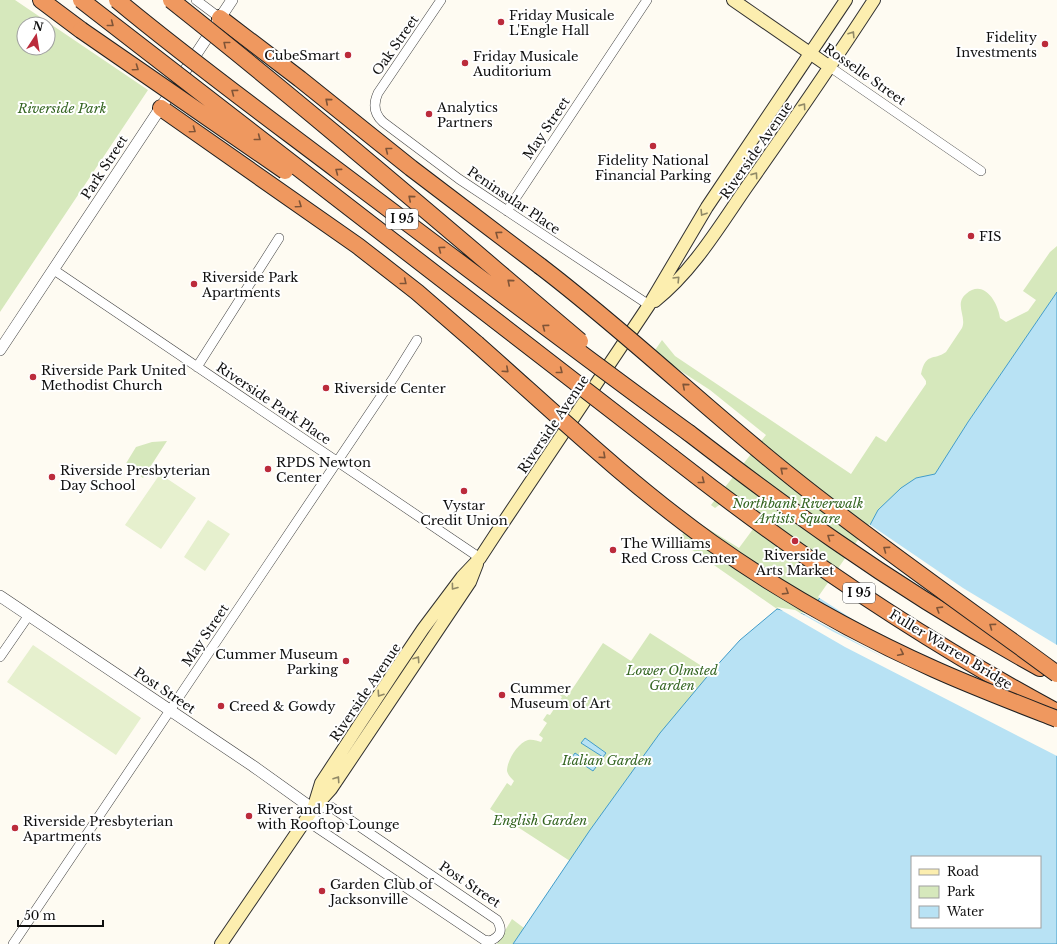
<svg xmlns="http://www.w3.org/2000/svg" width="1057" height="944" viewBox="0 0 1057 944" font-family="'Libre Baskerville',serif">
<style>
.green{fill:#d6e8bc;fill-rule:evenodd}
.pitch{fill:#e6f0ce}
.water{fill:#b8e2f4;stroke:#429cc9;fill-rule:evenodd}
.pier{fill:#fefbf2}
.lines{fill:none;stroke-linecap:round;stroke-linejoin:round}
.minor-casing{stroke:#424242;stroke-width:10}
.tertiary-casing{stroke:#424242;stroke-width:12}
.secondary-casing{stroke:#313131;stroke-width:14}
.motorway-casing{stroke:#202020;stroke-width:18}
.minor{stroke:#fff;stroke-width:9}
.tertiary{stroke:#fff;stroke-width:11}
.secondary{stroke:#fceeaf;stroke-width:12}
.motorway{stroke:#ef985f;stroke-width:16}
.motorway-bridge-casing{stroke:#202020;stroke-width:18;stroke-linecap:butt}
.motorway-bridge{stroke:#ef985f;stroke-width:16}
.oneway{stroke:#7f5437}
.oneway2{stroke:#918a67}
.poi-dot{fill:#bb2b3b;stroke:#fff;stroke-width:1.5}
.labels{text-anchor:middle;stroke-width:4;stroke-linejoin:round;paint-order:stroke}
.shield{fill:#fff;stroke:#575757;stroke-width:1}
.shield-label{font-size:12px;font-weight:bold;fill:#0f0f0f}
.poi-label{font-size:13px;fill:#0f0f0f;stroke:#fff;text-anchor:start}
.street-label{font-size:13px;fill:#0f0f0f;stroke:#fff}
.park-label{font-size:13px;font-style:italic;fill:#346521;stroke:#fff}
</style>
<rect width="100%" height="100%" fill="#fefbf2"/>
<!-- green -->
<path class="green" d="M0,0H15L148,90L0,312ZM24,24H48V48H24Z
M1057,246V292L968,422L935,475L916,478L878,510L870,525L808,615L777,609L678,540L694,520L739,548L759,521L722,503L715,508L711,505L766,435L710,390L653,353L662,340L675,356L851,474L876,436L886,442L926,384V381L921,374C926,352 933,361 946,352L962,328C967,317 954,304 966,294C984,278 998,303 1000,318L1006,322L1028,311L1036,300L1023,291L1050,252Z
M167,441L143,478L125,465L136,447L152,442Z
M650,633L711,672C661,732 613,795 570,861L490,809L507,783L511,786L514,781C511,778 508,775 507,771C507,760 518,743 528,740C533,739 537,741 541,742L543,738L539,735L547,723L543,720L547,714L550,715L562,697L559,694L560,692L567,697L603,643L631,661Z
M512,919L524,928L513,944H497Z"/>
<!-- pitch -->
<path class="pitch" d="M160,474L196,498L161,549L125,525Z
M208,520L230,534L205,571L184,557Z
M33,645L141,718L116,755L7,682Z"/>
<!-- water -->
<path class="water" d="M1057,292V944H513L590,830L660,733L711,672L740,640L777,609L808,615L870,525L878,510L901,488L916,478L935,474L968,422ZM912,857H1040V927H912Z
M585,738L606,753L603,757L581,743Z
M575,753L596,767L593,771L572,757Z"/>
<!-- pier -->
<path class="pier" d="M869,524L963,588L1057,645V756L845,647L776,607L795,610L832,631L889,660L800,612L860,624L818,597Z"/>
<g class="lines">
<!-- minor casing -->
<g class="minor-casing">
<path id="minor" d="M196,0L220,18
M441,0L378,93C373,104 374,114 383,122L459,179L649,305
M830,67L981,171
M507,211L647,0
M54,270L480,558
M197,367L279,238
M0,657L29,615
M331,807L497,920C503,930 501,936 490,941L484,940L316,827L313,809Z
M13,944L394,377L417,340"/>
</g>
<!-- tertiary casing -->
<g class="tertiary-casing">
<path id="tertiary" d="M0,350L232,0
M0,596L253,766L313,809"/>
</g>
<!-- secondary casing -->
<g class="secondary-casing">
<path id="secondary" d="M733,0L830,67
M655,301C694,270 720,225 748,185C791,124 833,63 874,0
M313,809L321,783L394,672L423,629L462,577L480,558L497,532L649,305L707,207L846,0
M221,944L313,809L331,789L470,582L477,564"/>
</g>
<!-- motorway casing -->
<g class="motorway-casing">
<path id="motorway" d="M41,0L81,30
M220,18L300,79L411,168L540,266
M161,108L358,246L417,292L477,344
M689,433C737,470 785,506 834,540C900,586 969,629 1040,668
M672,457C793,552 921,639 1057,712"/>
</g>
<!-- minor -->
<use href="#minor" class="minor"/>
<!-- tertiary -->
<use href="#tertiary" class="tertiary"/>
<!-- secondary -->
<use href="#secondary" class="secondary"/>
<!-- motorway -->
<use href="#motorway" class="motorway"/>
<!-- motorway-bridge casing -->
<g class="motorway-bridge-casing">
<path id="motorway-bridge" d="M81,0L672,457
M117,0C188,59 263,114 337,170C454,258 571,347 689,433
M171,0C310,110 444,226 580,341
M81,30L285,171
M540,266C628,333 707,410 794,479C879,547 969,609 1057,674
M477,344C554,412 628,483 712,543C781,592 856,634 934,669C974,687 1016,703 1057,719"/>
</g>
<!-- motorway-bridge -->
<use href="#motorway-bridge" class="motorway-bridge"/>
</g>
<!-- one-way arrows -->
<defs><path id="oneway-chevron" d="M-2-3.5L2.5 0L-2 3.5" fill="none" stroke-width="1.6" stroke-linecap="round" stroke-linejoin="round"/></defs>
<g class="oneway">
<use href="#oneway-chevron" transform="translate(111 24) rotate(38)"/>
<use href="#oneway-chevron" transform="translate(226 44) rotate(-141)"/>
<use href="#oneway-chevron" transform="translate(136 68) rotate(35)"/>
<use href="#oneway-chevron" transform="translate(234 92) rotate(-143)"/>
<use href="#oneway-chevron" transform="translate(328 101) rotate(-140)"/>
<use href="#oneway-chevron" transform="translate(193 130) rotate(35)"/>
<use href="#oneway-chevron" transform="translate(258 138) rotate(38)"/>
<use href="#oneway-chevron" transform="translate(388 150) rotate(-142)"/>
<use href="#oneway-chevron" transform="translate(338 171) rotate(-143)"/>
<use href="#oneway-chevron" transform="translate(411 198) rotate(-140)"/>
<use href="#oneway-chevron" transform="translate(299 205) rotate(35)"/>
<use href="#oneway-chevron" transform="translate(498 234) rotate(-143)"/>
<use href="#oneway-chevron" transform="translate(441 249) rotate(-143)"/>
<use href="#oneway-chevron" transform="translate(404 282) rotate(39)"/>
<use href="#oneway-chevron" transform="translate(510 282) rotate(-140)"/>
<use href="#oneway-chevron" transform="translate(545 327) rotate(-143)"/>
<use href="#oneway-chevron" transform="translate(506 370) rotate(42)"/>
<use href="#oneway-chevron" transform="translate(560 371) rotate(38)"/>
<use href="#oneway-chevron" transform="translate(685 386) rotate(-139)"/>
<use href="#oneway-chevron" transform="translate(603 456) rotate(42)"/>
<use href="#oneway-chevron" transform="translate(783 470) rotate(-140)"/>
<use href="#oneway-chevron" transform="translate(702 481) rotate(38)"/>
<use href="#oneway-chevron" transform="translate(830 537) rotate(-145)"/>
<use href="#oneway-chevron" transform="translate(886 549) rotate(-144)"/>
<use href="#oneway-chevron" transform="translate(786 592) rotate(32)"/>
<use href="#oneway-chevron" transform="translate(939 609) rotate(-148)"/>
<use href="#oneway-chevron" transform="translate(992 626) rotate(-144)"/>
<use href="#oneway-chevron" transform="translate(901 653) rotate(26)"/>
</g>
<g class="oneway2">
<use href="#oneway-chevron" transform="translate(852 34) rotate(-57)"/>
<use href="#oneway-chevron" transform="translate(803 106) rotate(-55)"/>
<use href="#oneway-chevron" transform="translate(755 175) rotate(-55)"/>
<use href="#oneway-chevron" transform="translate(703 213) rotate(122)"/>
<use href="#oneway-chevron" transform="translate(677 279) rotate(-46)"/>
<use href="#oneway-chevron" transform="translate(454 587) rotate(127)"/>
<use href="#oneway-chevron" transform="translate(417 659) rotate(-56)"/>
<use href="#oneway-chevron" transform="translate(380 694) rotate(124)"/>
<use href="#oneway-chevron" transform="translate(337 779) rotate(-56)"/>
</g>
<!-- markers -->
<g class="poi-dot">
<circle cx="501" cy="22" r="4"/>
<circle cx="1045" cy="44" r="4"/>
<circle cx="348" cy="55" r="4"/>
<circle cx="465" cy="63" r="4"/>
<circle cx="429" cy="114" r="4"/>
<circle cx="653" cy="146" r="4"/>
<circle cx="971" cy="236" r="4"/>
<circle cx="194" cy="284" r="4"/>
<circle cx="33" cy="377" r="4"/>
<circle cx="326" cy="388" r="4"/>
<circle cx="268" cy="469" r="4"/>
<circle cx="52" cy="477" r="4"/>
<circle cx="464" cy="491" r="4"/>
<circle cx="795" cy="541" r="4"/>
<circle cx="613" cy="550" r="4"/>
<circle cx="346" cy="661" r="4"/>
<circle cx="502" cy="695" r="4"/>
<circle cx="221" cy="706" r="4"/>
<circle cx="249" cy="816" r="4"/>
<circle cx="15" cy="828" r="4"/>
<circle cx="322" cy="891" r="4"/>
</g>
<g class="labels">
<!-- shield labels -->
<g class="shield">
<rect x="386" y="209" width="32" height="20" rx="3"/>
<rect x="843" y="583" width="32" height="20" rx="3"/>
</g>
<g class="shield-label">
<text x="402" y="223">I 95</text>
<text x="859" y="597">I 95</text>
</g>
<!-- poi labels -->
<g class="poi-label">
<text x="509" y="20">Friday Musicale<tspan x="509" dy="15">L'Engle Hall</tspan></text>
<text x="1037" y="42" text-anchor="end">Fidelity<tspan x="1037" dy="15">Investments</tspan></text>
<text x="340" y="60" text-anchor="end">CubeSmart</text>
<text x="473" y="61">Friday Musicale<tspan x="473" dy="15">Auditorium</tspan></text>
<text x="437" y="112">Analytics<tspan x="437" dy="15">Partners</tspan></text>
<text x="653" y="165" text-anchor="middle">Fidelity National<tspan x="653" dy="15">Financial Parking</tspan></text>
<text x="979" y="241">FIS</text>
<text x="202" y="282">Riverside Park<tspan x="202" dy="15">Apartments</tspan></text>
<text x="41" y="375">Riverside Park United<tspan x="41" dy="15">Methodist Church</tspan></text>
<text x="334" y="393">Riverside Center</text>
<text x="276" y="467">RPDS Newton<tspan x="276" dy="15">Center</tspan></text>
<text x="60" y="475">Riverside Presbyterian<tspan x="60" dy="15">Day School</tspan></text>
<text x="464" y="510" text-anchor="middle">Vystar<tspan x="464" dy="15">Credit Union</tspan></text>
<text x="621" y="548">The Williams<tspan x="621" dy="15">Red Cross Center</tspan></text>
<text x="795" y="560" text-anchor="middle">Riverside<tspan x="795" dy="15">Arts Market</tspan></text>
<text x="338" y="659" text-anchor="end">Cummer Museum<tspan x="338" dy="15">Parking</tspan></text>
<text x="510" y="693">Cummer<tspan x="510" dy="15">Museum of Art</tspan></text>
<text x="229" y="711">Creed &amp; Gowdy</text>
<text x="257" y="814">River and Post<tspan x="257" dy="15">with Rooftop Lounge</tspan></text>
<text x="23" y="826">Riverside Presbyterian<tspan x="23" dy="15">Apartments</tspan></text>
<text x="330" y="889">Garden Club of<tspan x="330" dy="15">Jacksonville</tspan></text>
</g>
<!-- street labels -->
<g class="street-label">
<text transform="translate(395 45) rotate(-55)" y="5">Oak Street</text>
<text transform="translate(865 74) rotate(35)" y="5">Rosselle Street</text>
<text transform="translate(546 128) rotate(-56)" y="5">May Street</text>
<text transform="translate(756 150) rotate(-55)" y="5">Riverside Avenue</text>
<text transform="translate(104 167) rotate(-57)" y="5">Park Street</text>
<text transform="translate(514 200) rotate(34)" y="5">Peninsular Place</text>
<text transform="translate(274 403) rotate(34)" y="5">Riverside Park Place</text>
<text transform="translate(553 424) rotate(-56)" y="5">Riverside Avenue</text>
<text transform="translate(205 635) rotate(-56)" y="5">May Street</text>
<text transform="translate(951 649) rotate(31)" y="5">Fuller Warren Bridge</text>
<text transform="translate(165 690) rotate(34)" y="5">Post Street</text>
<text transform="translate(365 692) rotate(-56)" y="5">Riverside Avenue</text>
<text transform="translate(470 884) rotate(34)" y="5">Post Street</text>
</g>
<!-- park labels -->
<g class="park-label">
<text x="62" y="113">Riverside Park</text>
<text x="798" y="508">Northbank Riverwalk<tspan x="798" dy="15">Artists Square</tspan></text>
<text x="672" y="675">Lower Olmsted<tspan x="672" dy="15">Garden</tspan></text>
<text x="607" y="765">Italian Garden</text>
<text x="540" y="825">English Garden</text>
</g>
</g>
<!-- legend -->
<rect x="911" y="856" width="130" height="72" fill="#ffffff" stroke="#9f9f9f"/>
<rect x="919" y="869" width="20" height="6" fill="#fceeaf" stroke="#9f9f9f"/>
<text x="947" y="876" font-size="12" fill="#0f0f0f">Road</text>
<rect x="919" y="886" width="20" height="12" fill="#d6e8bc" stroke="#9f9f9f"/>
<text x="947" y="896" font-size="12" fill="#0f0f0f">Park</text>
<rect x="919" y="906" width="20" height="12" fill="#b8e2f4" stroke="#9f9f9f"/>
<text x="947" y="916" font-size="12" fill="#0f0f0f">Water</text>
<!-- north arrow -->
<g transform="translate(36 36) rotate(12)"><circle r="19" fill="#ffffff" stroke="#9f9f9f"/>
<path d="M0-3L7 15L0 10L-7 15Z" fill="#bb2b3b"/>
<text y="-6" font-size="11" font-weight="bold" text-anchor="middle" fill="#0f0f0f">N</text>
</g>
<!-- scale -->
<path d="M18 920v6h85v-6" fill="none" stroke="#0f0f0f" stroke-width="2"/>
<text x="24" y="920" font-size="12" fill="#0f0f0f" stroke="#ffffff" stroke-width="3" paint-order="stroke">50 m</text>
</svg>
